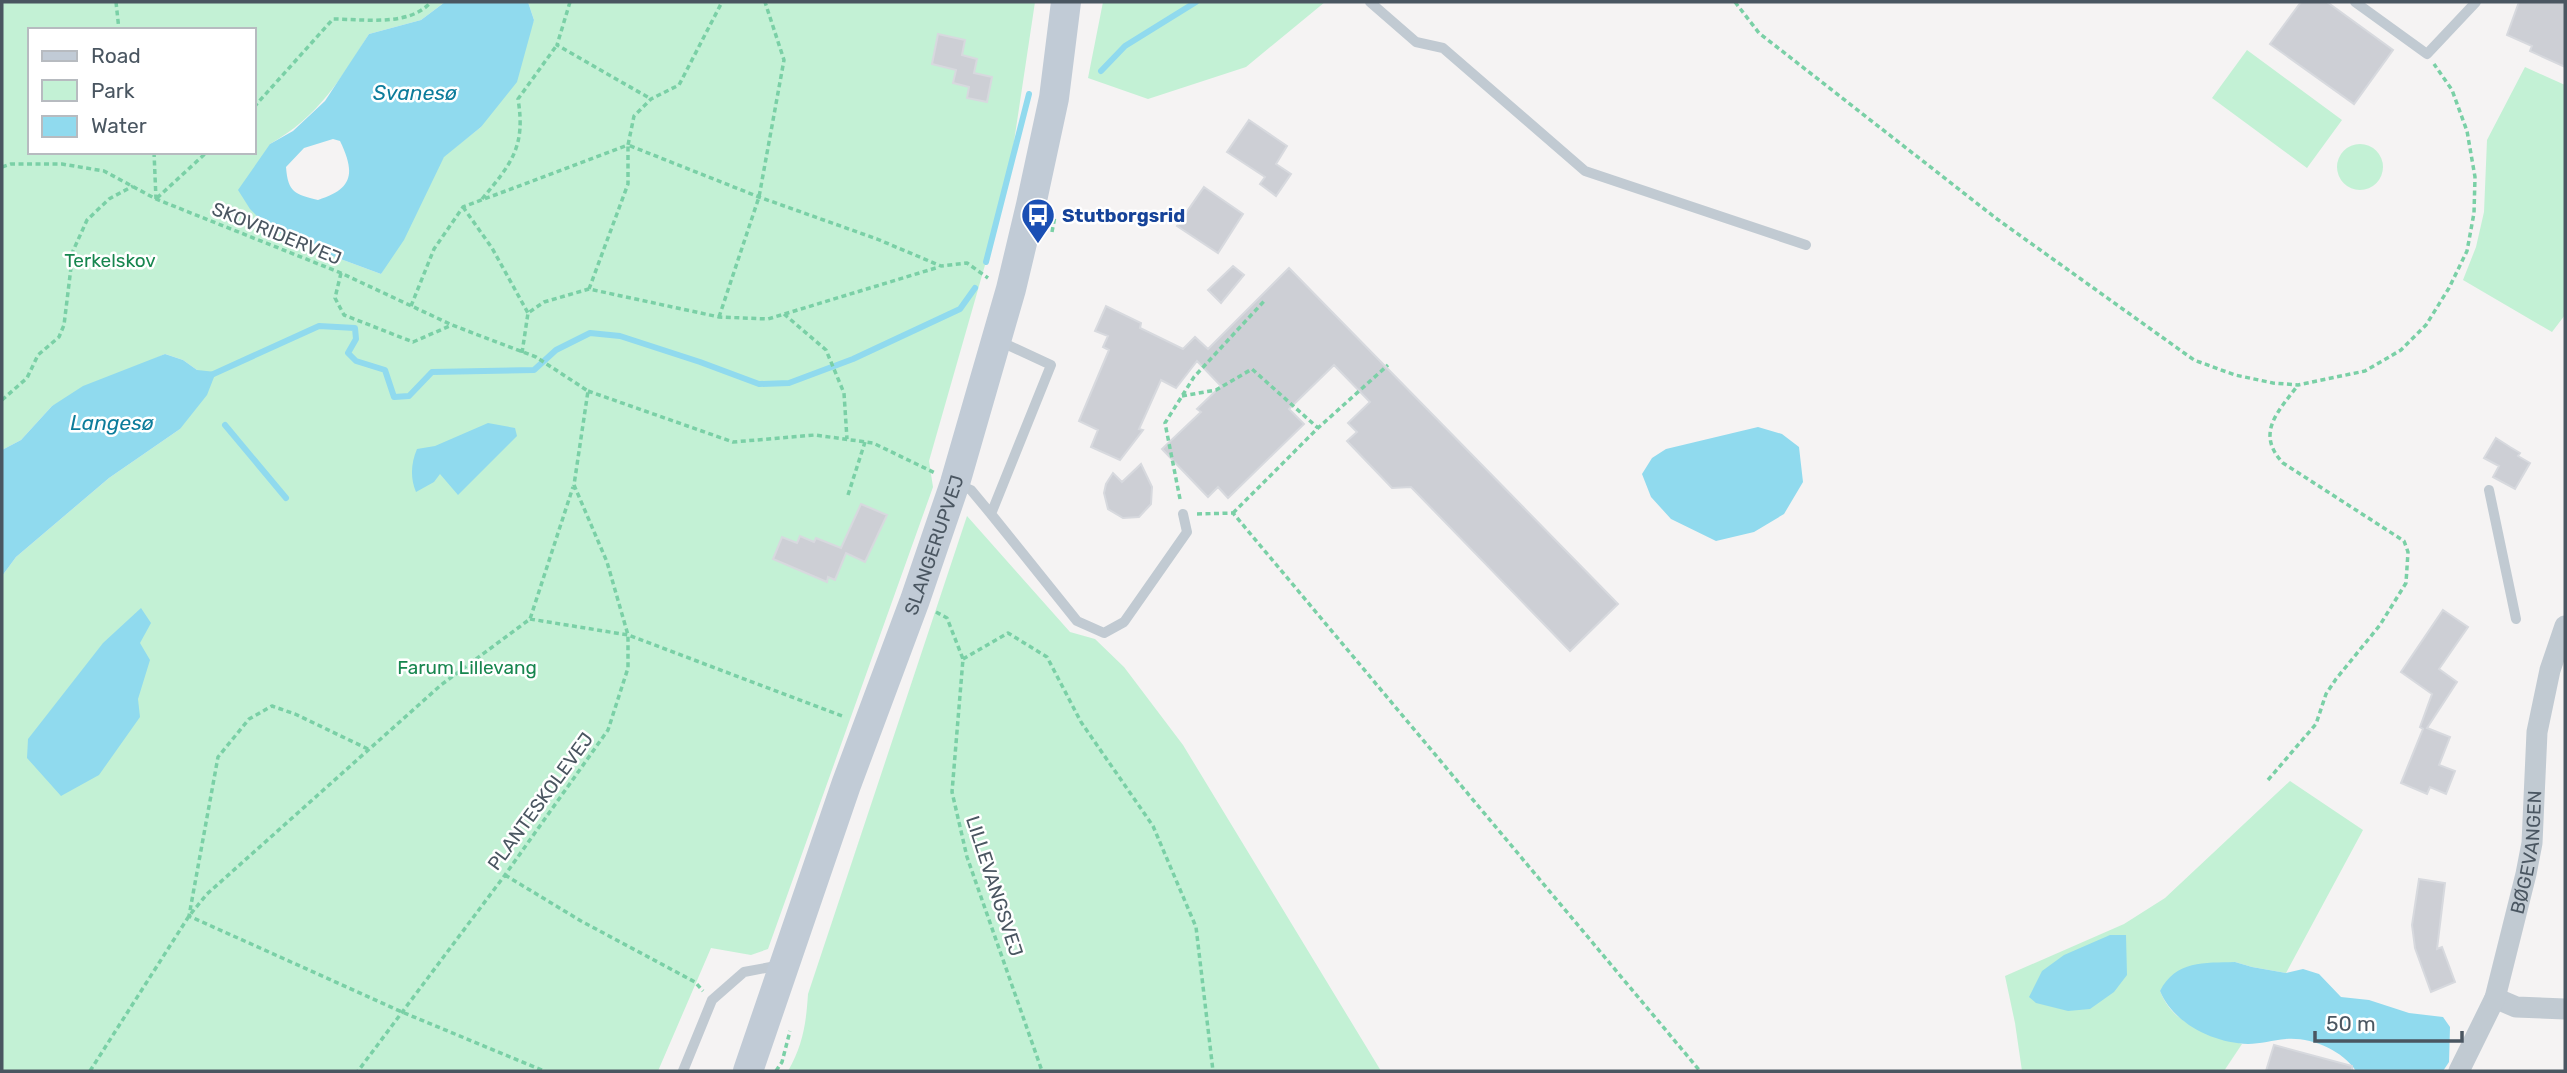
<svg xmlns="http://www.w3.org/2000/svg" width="2567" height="1073" viewBox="0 0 2567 1073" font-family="Rubik,sans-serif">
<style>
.green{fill:#c3f1d5;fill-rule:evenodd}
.water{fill:#90daee;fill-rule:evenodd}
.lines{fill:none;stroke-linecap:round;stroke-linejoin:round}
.stream{stroke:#90daee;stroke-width:6}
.building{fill:#cdcfd5;stroke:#d7d9de;stroke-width:2}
.path{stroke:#7ad0a6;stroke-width:3.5;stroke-dasharray:5 3.5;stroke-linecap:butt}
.lane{stroke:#c1cad2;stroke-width:10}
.street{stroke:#c1cad2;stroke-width:21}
.secondary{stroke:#c1cbd6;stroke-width:30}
.labels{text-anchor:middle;stroke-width:5;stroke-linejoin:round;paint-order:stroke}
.transit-label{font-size:19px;font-weight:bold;fill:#164399;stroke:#fff;text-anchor:start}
.street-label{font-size:19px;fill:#4a5661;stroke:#fff}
.park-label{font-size:19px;fill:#17864f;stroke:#fff}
.water-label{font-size:21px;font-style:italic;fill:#0c7c9b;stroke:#fff}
</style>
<rect width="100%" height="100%" fill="#f5f3f3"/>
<!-- green -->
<path class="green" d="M2,2H445L421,20L369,34C341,79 318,117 270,144L269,228L327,254L381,274L444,156L481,127L534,20L528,2H1035L1007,188L929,461L933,487L768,949L751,955L711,948L658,1071H2V576L16,557L109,478L180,429L197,370L183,360L165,354L52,406L21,440L2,450ZM30,30H254V152H30Z
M1103,2H1325L1246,67L1148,99L1088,78Z
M2247,50L2342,120L2307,168L2212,98Z
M2525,67L2565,85V315L2552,332L2463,280L2476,247L2484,212L2487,140Z
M2337 167a23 23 0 1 1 46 0a23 23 0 1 1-46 0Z
M967,516L1070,632L1095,639L1124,667L1183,745L1381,1071H788C803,1045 806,1024 808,994Z
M2290,781L2363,830L2286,973L2252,967L2235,962L2160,991C2174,1027 2208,1032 2242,1044L2224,1071H2022L2015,1023L2005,976L2124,924L2165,898Z"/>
<!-- water -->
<path class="water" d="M445,2H528L534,20L517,82L481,127L444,157L404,240L381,274L327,254L269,228L250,209L238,190L270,144L293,131L325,101L369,34L421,20ZM333,139L340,141C355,172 354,189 318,200C295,194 288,193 286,167L304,148Z
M165,354L183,360L197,370L216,372L207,395L180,429L109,478L16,557L2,576V450L21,440L52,406L83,386Z
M488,423L515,428L517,436L458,495L440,474L434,482L416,492C410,478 411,463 417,449L435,446Z
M1758,427L1782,434L1799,447L1803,482L1784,514L1754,532L1716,541L1671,519L1651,497L1642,474L1652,458L1666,449Z
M141,608L151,623L140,643L150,660L138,699L140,717L99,775L61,796L27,758L28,739L103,643Z
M2110,935H2126L2127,975L2114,992L2090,1009L2068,1011L2036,1003L2029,997L2042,971L2064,955Z
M2235,962L2252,967L2286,973L2303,969L2319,974L2341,997L2369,1000L2409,1013L2443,1017L2450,1027L2449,1062L2443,1071H2356C2342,1050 2311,1037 2286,1039C2273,1040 2260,1044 2248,1044C2213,1043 2173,1023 2160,991C2176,960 2204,963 2235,962Z"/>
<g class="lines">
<!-- stream -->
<path class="stream" d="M1101,71L1125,46L1196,2
M986,262L1029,94
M209,376L319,326L355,328L356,339L348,353L356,361L385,370L394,397L409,396L432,372L534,370L556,350L590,333L620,336L700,362L759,384L789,383L853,359L960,309L975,288
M225,425L286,498"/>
</g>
<!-- building -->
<path class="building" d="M2301,2H2327L2393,50L2354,104L2270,44Z
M2519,2H2565V67L2530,51L2532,46L2507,35Z
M938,34L965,40L962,55L977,59L974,73L992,77L987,102L967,98L969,87L953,83L956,70L932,64Z
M1249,120L1287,146L1276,164L1291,174L1276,196L1260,184L1265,177L1227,152Z
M1204,187L1243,214L1218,253L1177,226Z
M1233,266L1244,275L1221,303L1208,290Z
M1289,268L1618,604L1570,651L1411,487L1392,488L1347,441L1357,432L1348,423L1370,402L1334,365L1289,409L1304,424L1228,498L1218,487L1208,497L1162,449L1201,412L1197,409L1221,386L1197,361L1176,388L1161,380L1139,429L1143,430L1120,460L1091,447L1098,430L1079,421L1109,350L1103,347L1108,336L1095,331L1106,306L1141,323L1140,328L1183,349L1195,337L1208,349Z
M2496,438L2510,447L2520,453L2518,456L2530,463L2515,489L2493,477L2499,466L2484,458Z
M1141,464L1152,487L1151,504L1139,517L1123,518L1108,509L1104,493L1106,484L1113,473L1122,482Z
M861,504L887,515L865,562L846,553L835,580L828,577L827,582L773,559L782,537L797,543L800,536L814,542L816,538L841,548Z
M2443,610L2468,627L2439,669L2457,682L2427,728L2450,737L2439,765L2455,771L2446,794L2430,787L2427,794L2401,783L2423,729L2420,727L2432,694L2401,672Z
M2419,879L2445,883L2437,949L2442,947L2455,982L2431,992L2415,948L2412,925Z
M2274,1045L2352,1066V1071H2266Z"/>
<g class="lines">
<!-- path -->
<path class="path" d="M116,2L119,30
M570,2L557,45L651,99
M1735,2L1759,33L1997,219L2194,360L2235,375L2273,383L2298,385L2365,371L2401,350L2426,325L2449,288L2467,251L2474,213L2475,177L2467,131L2452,90L2434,64
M254,107L333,19C364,19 409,27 431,2
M154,152L156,199
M2,167L11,164H62L104,171L156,199L341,273L452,325L536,357L588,391L574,485L607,562L628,635V668L608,730L505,875L358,1071
M157,198L207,152
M482,199C511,164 526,147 518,99L557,45
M463,207L492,248L528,313
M1052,232L1055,216
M341,273L335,298L344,315L413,342L452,325
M589,289L628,184V145L759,197L877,239L941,266L967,263L988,278
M411,306L434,249L463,207L628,145L634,116L651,99L679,85L722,2
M784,314L826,350L844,393L847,439
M719,317L759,197L784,60L765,2
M522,353L528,313L544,302L589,289L719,317L768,319L939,267
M588,391L733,442L815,435L873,443L935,473
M1182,396L1216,390L1252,369L1318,428
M2,400L27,378L38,355L59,337L64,325L73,251L87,220L109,199L133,186
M848,495L865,442
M1180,499L1165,423L1194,377L1266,299
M1233,513L1318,428L1388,365
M1197,514L1233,513L1700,1071
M936,612L947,618L963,659L952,792L967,857L1042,1071
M530,619L628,635L845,717
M963,659L1008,633L1047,657L1081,722L1153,826L1196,927L1213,1071
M368,749L295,714L272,706L249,719L218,757L189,916L402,1012L544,1071
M2268,780L2316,724L2326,694L2336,679L2380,625L2406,583L2408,552L2404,541L2283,463C2255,433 2278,412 2298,385
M505,875L581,921L695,982L703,991
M90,1071L189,916L207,894L441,685L530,619L573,487
M776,1071L782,1062L790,1031"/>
<!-- lane -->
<path class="lane" d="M1370,2L1416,42L1443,48L1585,171L1806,245
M2355,2L2427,54L2476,2
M999,341L1051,365L991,514L1077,621L1104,633L1124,622L1187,532L1183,514
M957,484L971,490L991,514
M2489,490L2516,619
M683,1071L712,1000L744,972L781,965"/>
<!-- street -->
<g class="street">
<path d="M2495,998L2516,1007L2565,1009"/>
<path id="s1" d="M2459,1071L2495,998L2526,874L2532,843L2537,732L2550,670L2565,626"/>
</g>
<!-- secondary -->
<path class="secondary" id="s2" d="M748,1071L846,785L915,600L955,483L1011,289L1031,205L1054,98L1066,2"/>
</g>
<!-- icons -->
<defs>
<g id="bus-pin" transform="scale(1.75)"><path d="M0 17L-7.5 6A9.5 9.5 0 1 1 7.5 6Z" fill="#1a4fb4" stroke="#fff"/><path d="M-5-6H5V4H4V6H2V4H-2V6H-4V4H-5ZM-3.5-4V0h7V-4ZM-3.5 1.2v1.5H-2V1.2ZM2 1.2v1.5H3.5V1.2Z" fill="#fff"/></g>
</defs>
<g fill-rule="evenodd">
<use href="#bus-pin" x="1038" y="215"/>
</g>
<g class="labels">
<!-- transit labels -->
<g class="transit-label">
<text x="1062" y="222">Stutborgsrid</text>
</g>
<!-- street labels -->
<g class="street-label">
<text transform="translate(277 233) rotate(22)" y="7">SKOVRIDERVEJ</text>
<text dy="7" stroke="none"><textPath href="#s2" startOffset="558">SLANGERUPVEJ</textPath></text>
<text transform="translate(540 801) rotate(-54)" y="7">PLANTESKOLEVEJ</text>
<text dy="7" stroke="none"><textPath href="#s1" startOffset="231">BØGEVANGEN</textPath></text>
<text transform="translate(995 886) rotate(72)" y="7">LILLEVANGSVEJ</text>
</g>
<!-- park labels -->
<g class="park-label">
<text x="110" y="267">Terkelskov</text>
<text x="467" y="674">Farum Lillevang</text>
</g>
<!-- water labels -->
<g class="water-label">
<text x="415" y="100">Svanesø</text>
<text x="112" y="430">Langesø</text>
</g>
</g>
<!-- border -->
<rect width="2567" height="1073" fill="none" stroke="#4a5661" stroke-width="7"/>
<!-- legend -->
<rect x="28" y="28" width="228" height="126" fill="#ffffff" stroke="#b7bbc0" stroke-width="2"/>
<rect x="42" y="51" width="35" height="10" fill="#c1cbd6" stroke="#b7bbc0" stroke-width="2"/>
<text x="91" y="63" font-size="21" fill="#4a5661">Road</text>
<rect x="42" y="80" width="35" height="21" fill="#c3f1d5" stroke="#b7bbc0" stroke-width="2"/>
<text x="91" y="98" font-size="21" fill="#4a5661">Park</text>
<rect x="42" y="116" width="35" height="21" fill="#90daee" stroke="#b7bbc0" stroke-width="2"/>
<text x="91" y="133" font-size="21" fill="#4a5661">Water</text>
<!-- scale -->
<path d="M2315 1031v10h147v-10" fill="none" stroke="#4a5661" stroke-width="3.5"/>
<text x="2326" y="1031" font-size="21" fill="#4a5661" stroke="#ffffff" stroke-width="5" paint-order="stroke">50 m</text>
</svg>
